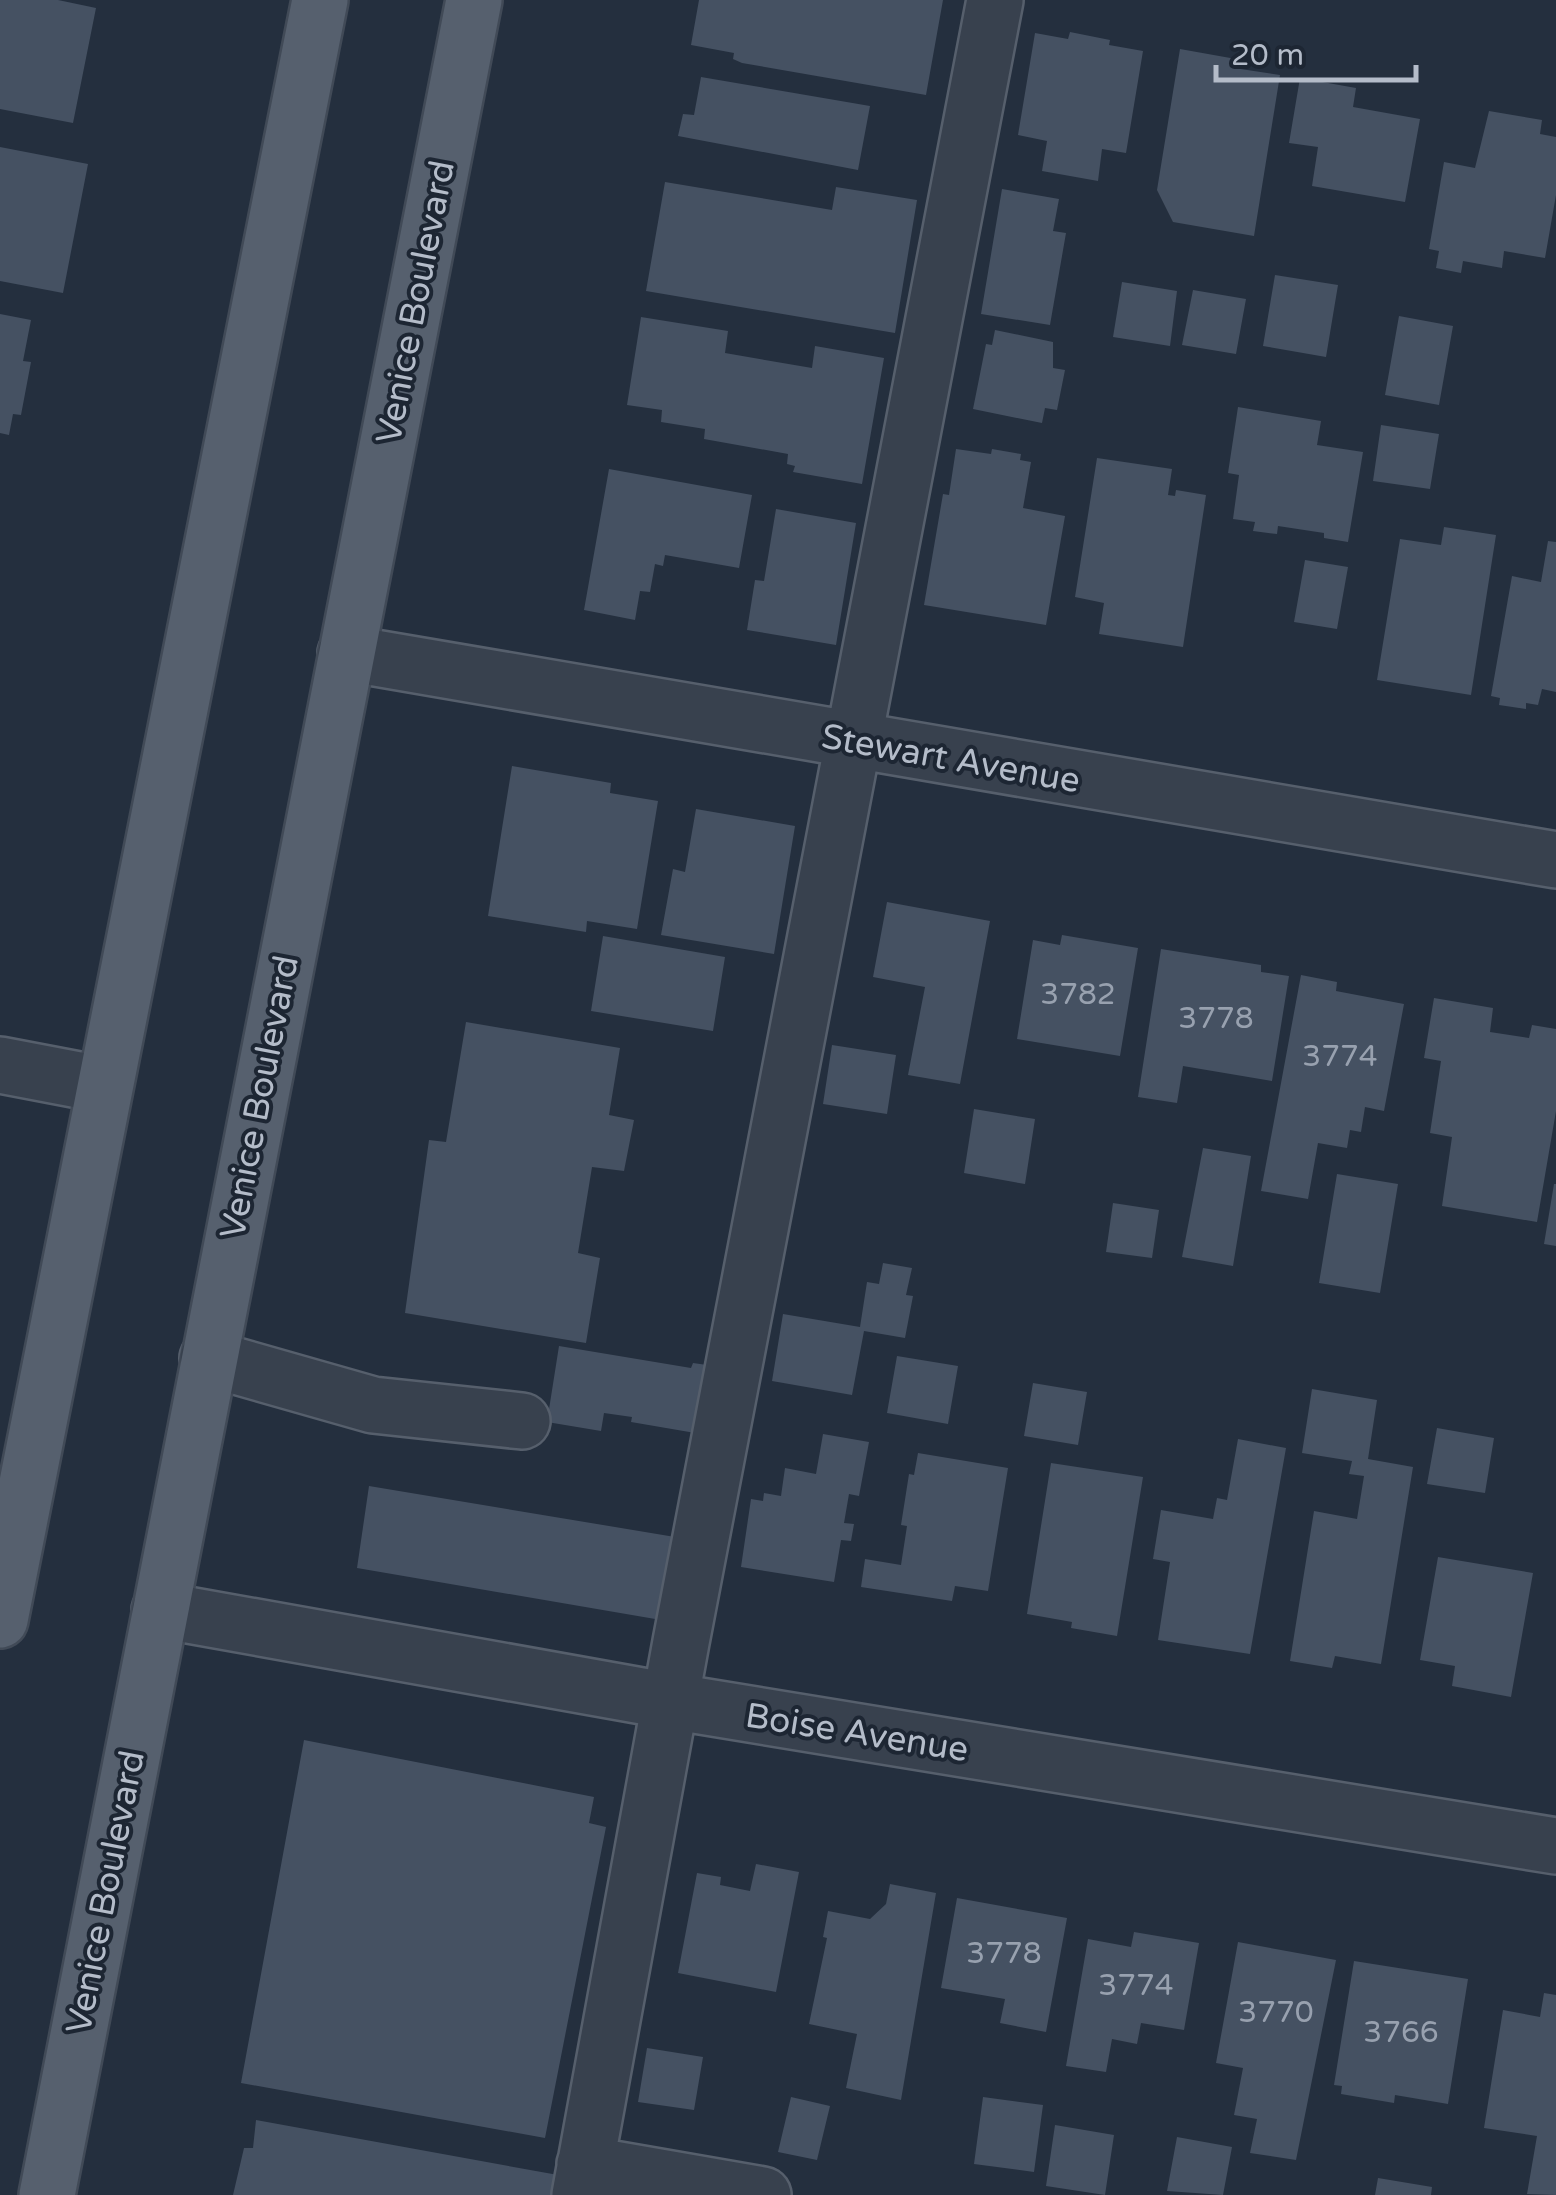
<svg xmlns="http://www.w3.org/2000/svg" width="1556" height="2195" viewBox="0 0 1556 2195" font-family="'Varela Round',sans-serif">
<style>
.building{fill:#455162}
.lines{fill:none;stroke-linecap:round;stroke-linejoin:round}
.minor-casing{stroke:#565f6c;stroke-width:60}
.major-casing{stroke:#414a57;stroke-width:60}
.minor{stroke:#38414e;stroke-width:55}
.major{stroke:#56606e;stroke-width:55}
.labels{text-anchor:middle;stroke-width:8;stroke-linejoin:round;paint-order:stroke}
.number-label{font-size:30px;fill:#98a1af}
.street-label{font-size:35px;fill:#b4bcc9;stroke:#1d2633}
</style>
<rect width="100%" height="100%" fill="#242f3e"/>
<!-- building -->
<path class="building" d="M0,0H58L96,8L73,123L0,109Z
M699,0H943L926,95L742,63L733,59L734,53L691,45Z
M1070,32L1110,40L1109,45L1143,51L1126,153L1102,149L1098,181L1042,171L1047,141L1018,135L1035,33L1068,39Z
M1180,49L1236,59L1234,68L1280,75L1254,236L1173,222L1157,190Z
M701,77L870,106L858,170L678,136L683,114L694,115Z
M1300,78L1356,88L1353,107L1420,119L1405,202L1312,186L1318,147L1289,143Z
M1489,111L1542,120L1540,134L1556,137V195L1545,258L1504,251L1502,268L1463,261L1461,273L1436,268L1439,251L1429,249L1444,162L1475,168Z
M0,147L88,164L63,293L0,281Z
M665,182L832,210L836,187L917,200L895,333L646,291Z
M1002,189L1059,199L1053,231L1066,233L1050,325L981,314Z
M1275,275L1338,285L1326,357L1263,346Z
M1122,282L1177,291L1170,346L1113,337Z
M1193,290L1246,299L1236,354L1182,345Z
M0,314L31,320L23,361L31,362L21,415L13,414L9,435L0,433Z
M1399,316L1453,326L1439,405L1385,395Z
M641,317L728,331L725,353L812,368L815,346L884,358L862,484L793,472L795,466L787,464L788,454L704,439L705,429L661,422L662,410L627,405Z
M995,330L1053,342V368L1065,370L1057,410L1045,408L1042,423L973,409L986,344L992,345Z
M1238,407L1321,421L1317,445L1363,452L1348,542L1324,538V533L1278,526L1277,534L1253,531L1255,522L1233,519L1239,475L1228,473Z
M1381,425L1439,434L1430,489L1373,481Z
M956,449L991,454L992,449L1021,454L1020,460L1031,462L1023,508L1065,516L1046,625L924,605L943,494L949,495Z
M1097,458L1172,469L1168,495L1175,496L1176,490L1206,495L1183,647L1099,634L1104,603L1075,597Z
M609,469L752,495L739,568L665,555L663,566L655,564L650,592L640,591L635,620L584,610Z
M776,509L856,523L836,645L747,630L755,580L764,581Z
M1444,527L1496,535L1471,695L1377,680L1400,539L1441,545Z
M1548,541L1556,542V692L1542,689L1538,705L1526,703V709L1499,705L1500,698L1491,696L1512,576L1541,582Z
M1305,560L1348,567L1337,629L1294,622Z
M512,766L611,783L610,793L658,801L637,929L587,921L586,932L488,916Z
M696,809L795,826L774,954L661,935L673,869L685,872Z
M887,902L990,921L960,1084L908,1075L925,987L873,977Z
M1062,935L1138,948L1120,1056L1017,1039L1033,940L1060,945Z
M603,936L725,957L713,1031L591,1011Z
M1161,949L1261,965V972L1289,976L1272,1081L1183,1066L1177,1103L1138,1097Z
M1301,975L1337,982L1336,991L1404,1004L1384,1111L1365,1107L1361,1132L1350,1130L1347,1148L1318,1143L1308,1199L1261,1191Z
M1434,998L1493,1008L1490,1032L1529,1038L1532,1025L1556,1029V1111L1537,1222L1442,1206L1452,1137L1430,1133L1441,1061L1424,1058Z
M466,1022L620,1048L609,1115L634,1120L624,1171L592,1167L578,1253L600,1258L586,1343L405,1313L429,1140L446,1142Z
M832,1045L896,1055L887,1114L823,1104Z
M974,1109L1035,1119L1025,1184L964,1173Z
M1203,1148L1251,1156L1233,1266L1182,1257Z
M1337,1174L1398,1184L1380,1293L1319,1283Z
M1554,1184H1556V1246L1544,1244Z
M1113,1203L1159,1210L1152,1258L1106,1252Z
M883,1263L912,1268L906,1295L913,1296L905,1338L864,1331L852,1395L772,1381L783,1314L860,1327L867,1282L879,1284Z
M559,1346L691,1368L693,1363L714,1366L701,1434L631,1422L632,1417L604,1413L601,1431L547,1422Z
M897,1356L958,1366L948,1424L887,1413Z
M1033,1383L1087,1392L1078,1445L1024,1436Z
M1312,1389L1377,1400L1368,1459L1413,1467L1381,1664L1335,1656L1332,1668L1290,1661L1314,1511L1357,1519L1364,1476L1349,1474L1352,1461L1302,1453Z
M1437,1428L1494,1438L1485,1493L1427,1484Z
M823,1434L869,1442L859,1496L849,1494L844,1523L854,1524L851,1541L841,1540L834,1582L741,1567L751,1499L763,1501L764,1493L781,1496L785,1468L816,1474Z
M1238,1439L1286,1448L1250,1654L1158,1640L1170,1562L1153,1559L1161,1510L1213,1519L1217,1498L1227,1500Z
M918,1453L1008,1468L988,1591L955,1586L952,1601L861,1587L865,1559L901,1565L907,1526L901,1525L909,1474L914,1475Z
M1051,1463L1143,1477L1117,1636L1071,1628L1072,1622L1027,1614Z
M369,1486L675,1537L661,1620L357,1568Z
M1438,1557L1533,1573L1511,1697L1452,1686L1455,1666L1420,1660Z
M304,1740L594,1797L589,1823L606,1827L545,2138L241,2083Z
M756,1864L799,1872L776,1992L678,1973L697,1873L721,1877L720,1885L750,1891Z
M890,1884L936,1893L901,2100L846,2088L857,2034L809,2024L827,1938L823,1937L828,1911L870,1919L886,1904Z
M957,1898L1067,1918L1046,2032L1000,2023L1005,1999L941,1988Z
M1134,1932L1199,1943L1184,2030L1141,2023L1137,2044L1112,2039L1106,2072L1066,2066L1088,1939L1131,1947Z
M1238,1942L1336,1960L1296,2160L1250,2153L1257,2119L1234,2115L1243,2068L1216,2063Z
M1354,1961L1468,1979L1448,2104L1395,2095L1394,2103L1341,2094L1342,2086L1334,2085Z
M1544,1993L1556,1995V2195L1527,2194L1537,2136L1484,2128L1503,2010L1540,2017Z
M647,2048L703,2057L694,2110L638,2102Z
M791,2097L830,2106L817,2160L778,2152Z
M983,2097L1043,2105L1034,2172L974,2164Z
M256,2120L558,2175L554,2195H233L244,2148H253Z
M1055,2125L1114,2135L1105,2195L1046,2186Z
M1177,2137L1232,2147L1223,2195L1167,2191Z
M1378,2178L1432,2187L1431,2195H1375Z"/>
<g class="lines">
<!-- minor casing -->
<g class="minor-casing">
<path id="minor" d="M346,653L1556,860
M0,1065L105,1085
M208,1358L373,1405L522,1421
M160,1610L670,1701L1556,1846
M585,2164L763,2195
M580,2195L681,1642L995,0"/>
</g>
<!-- major casing -->
<g class="major-casing">
<path id="major" d="M0,1620L320,0
M47,2195L474,0"/>
</g>
<!-- minor -->
<use href="#minor" class="minor"/>
<!-- major -->
<use href="#major" class="major"/>
</g>
<g class="labels">
<!-- number labels -->
<g class="number-label">
<text x="1078" y="1004">3782</text>
<text x="1216" y="1028">3778</text>
<text x="1340" y="1066">3774</text>
<text x="1004" y="1963">3778</text>
<text x="1136" y="1995">3774</text>
<text x="1276" y="2022">3770</text>
<text x="1401" y="2042">3766</text>
</g>
<!-- street labels -->
<g class="street-label">
<text transform="translate(415 302) rotate(-79)" y="12">Venice Boulevard</text>
<text transform="translate(951 758) rotate(10)" y="12">Stewart Avenue</text>
<text transform="translate(259 1097) rotate(-79)" y="12">Venice Boulevard</text>
<text transform="translate(857 1732) rotate(9)" y="12">Boise Avenue</text>
<text transform="translate(105 1892) rotate(-79)" y="12">Venice Boulevard</text>
</g>
</g>
<!-- scale -->
<path d="M1216 65v15h200v-15" fill="none" stroke="#b4bcc9" stroke-width="5"/>
<text x="1231" y="65" font-size="30" fill="#b4bcc9" stroke="#1d2633" stroke-width="8" paint-order="stroke">20 m</text>
</svg>
